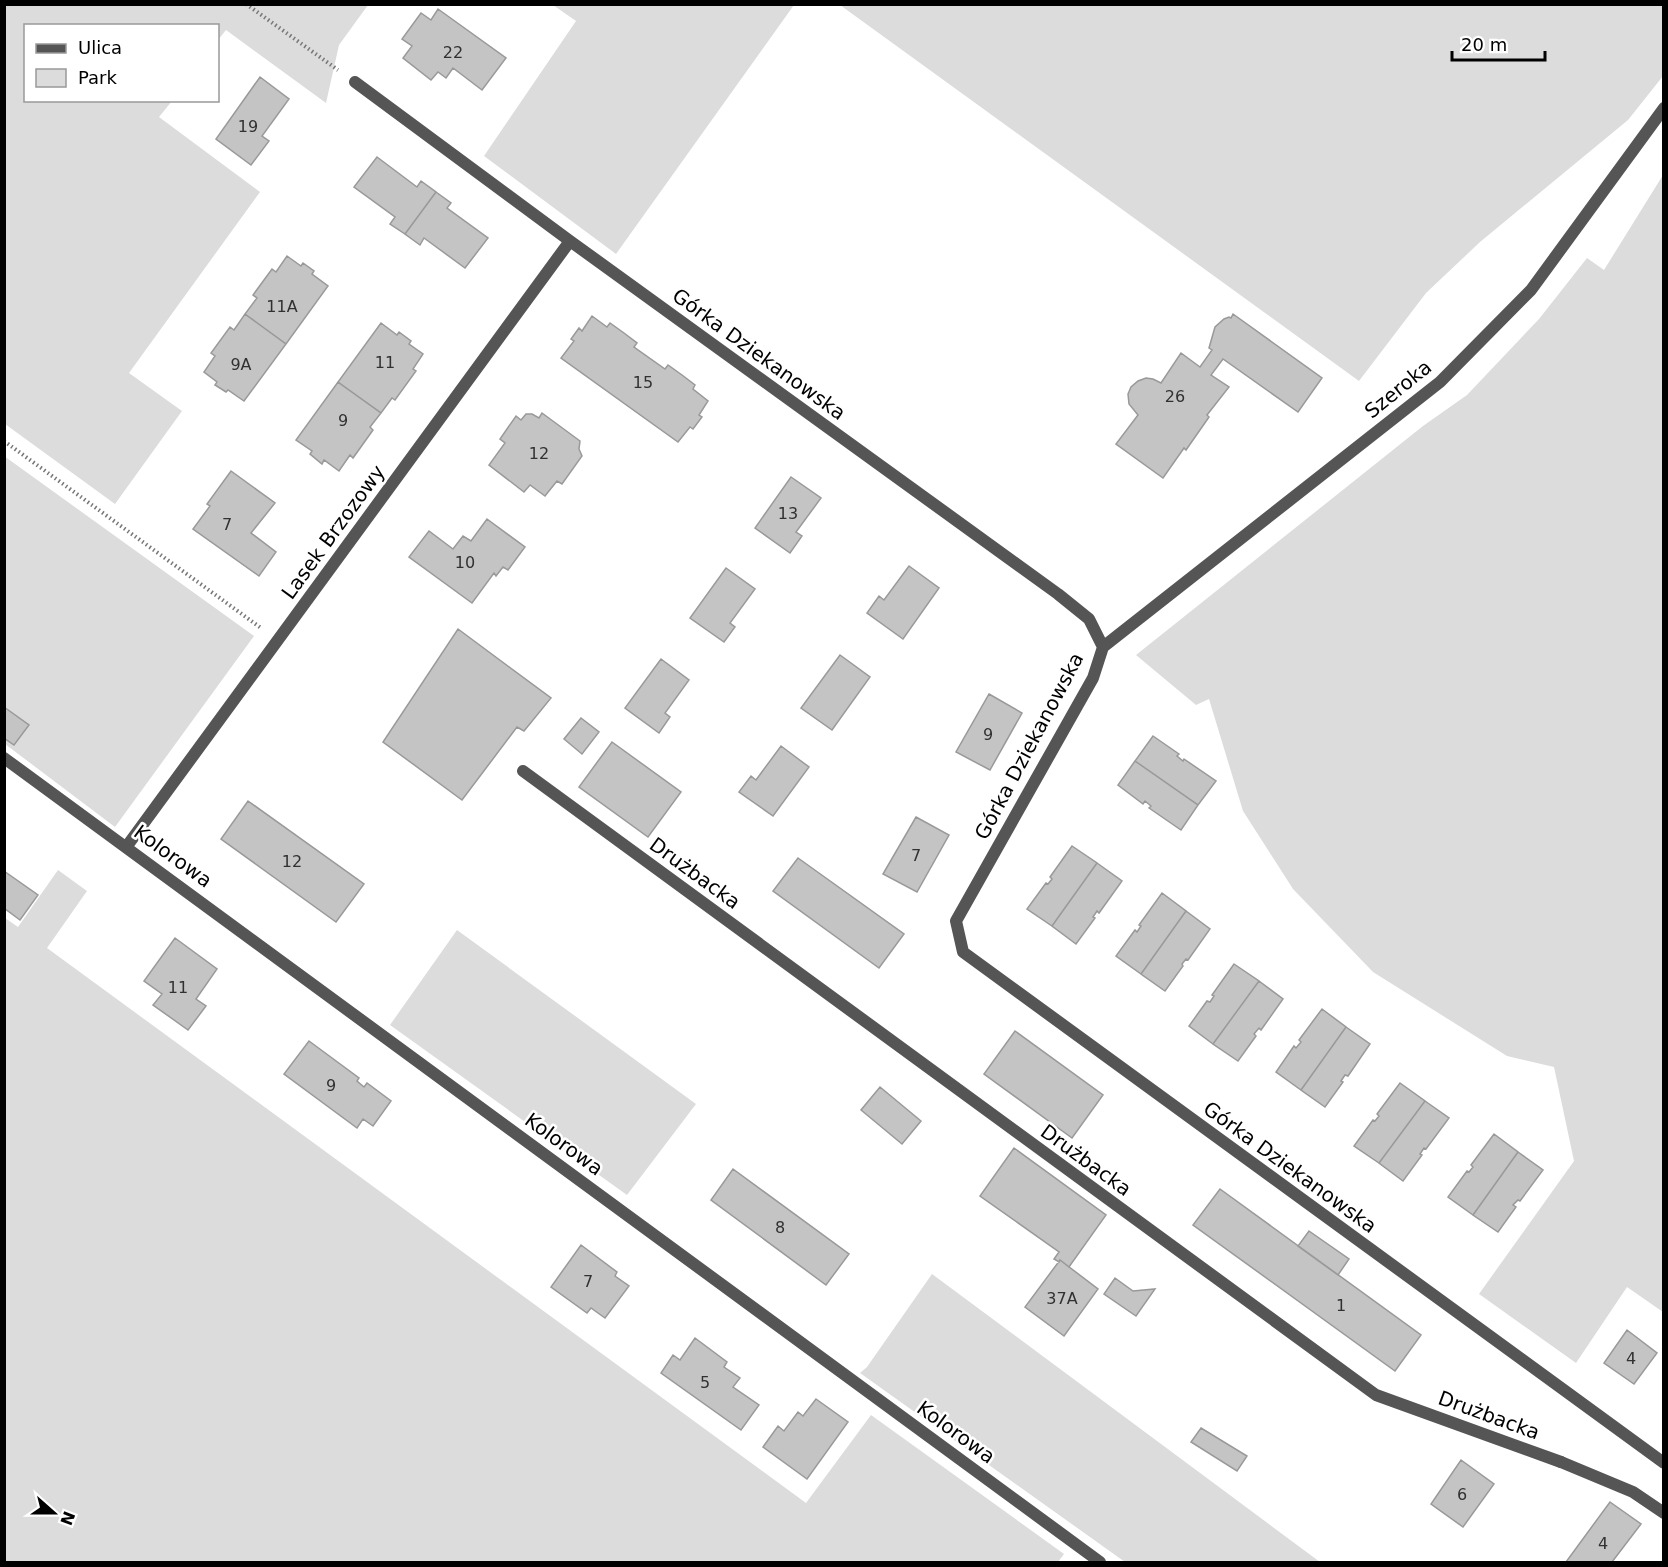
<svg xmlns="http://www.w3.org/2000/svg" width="1668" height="1567" viewBox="0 0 1668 1567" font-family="'DejaVu Sans',sans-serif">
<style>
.green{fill:#dcdcdc}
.building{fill:#c4c4c4;stroke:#999;stroke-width:1.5}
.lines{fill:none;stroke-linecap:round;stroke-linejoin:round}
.path{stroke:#777;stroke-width:4;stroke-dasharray:1.5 3;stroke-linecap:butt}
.service{stroke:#555;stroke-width:12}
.minor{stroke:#555;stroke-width:12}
.labels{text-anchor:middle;stroke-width:5;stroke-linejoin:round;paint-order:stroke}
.number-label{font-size:16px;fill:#313131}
.street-label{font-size:20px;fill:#000;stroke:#fff}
</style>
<rect width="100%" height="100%" fill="#fff"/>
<!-- green -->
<path class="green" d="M5,4L368,5L339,45L326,103L226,30L218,40V26H26V100L172,101L159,117L260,192L129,373L182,411L115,504L5,424Z
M553,5H794L616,254L484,156L576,21Z
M840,5H1663V76L1628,120L1480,242L1426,293L1359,381Z
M1663,175V1312L1627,1287L1576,1363L1479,1294L1574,1161L1554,1067L1507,1056L1373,972L1293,889L1243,811L1209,699L1196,705L1136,655L1423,426L1467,395L1539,319L1587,258L1604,270Z
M4,456L254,636L115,827L5,744Z
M58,870L87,891L47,948L806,1503L871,1415L1064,1554L1058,1562H5V918L18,927Z
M457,930L696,1104L627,1195L390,1025Z
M932,1274L1320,1562H1125L860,1373L867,1367Z"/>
<!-- building -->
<path class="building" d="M438,9L506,58L482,90L453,68L446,78L438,72L431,80L403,58L412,46L402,39L421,13L431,20Z
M260,77L289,99L262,136L269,141L251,165L216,139Z
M377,157L417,187L421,181L436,192L405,234L390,224L395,217L354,187Z
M436,192L451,203L447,208L488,238L465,268L424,238L420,245L405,234Z
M287,256L301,266L303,263L314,271L312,274L328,286L286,344L245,314L257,298L253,295L272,269L276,272Z
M245,314L286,344L244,401L228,390L226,392L215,385L217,382L204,372L215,356L211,353L230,327L234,330Z
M1233,314L1322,378L1298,412L1223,359L1211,375L1229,387L1207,415L1209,417L1186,450L1184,448L1163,478L1116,444L1138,415L1129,404L1128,394L1131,387L1138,381L1146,378L1153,379L1161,383L1181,353L1200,367L1212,350L1209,348L1215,327L1224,319L1229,317L1231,318Z
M592,316L607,327L610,323L624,333L637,343L634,347L665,369L668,365L682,375L695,385L693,389L708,401L699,415L702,417L693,429L690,427L678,442L561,358L574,341L571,339L579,328L582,331Z
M381,323L397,335L399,332L411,341L409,344L423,354L413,369L416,371L395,400L392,398L381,413L338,382Z
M338,382L381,413L370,427L373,430L353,458L350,455L339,471L324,460L322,464L310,454L312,451L296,440Z
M542,413L580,441L579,449L582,456L562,484L557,481L545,496L530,485L524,492L489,465L505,443L500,439L516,416L521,420L526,414H532L539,418Z
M231,471L275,503L251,533L276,552L259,576L193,529L210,506L207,504Z
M791,477L821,498L796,532L802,536L790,553L755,528Z
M487,519L525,547L508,570L503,567L496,576L494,573L472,603L409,557L429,531L453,549L463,536L471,541Z
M909,566L939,588L903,639L867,613L879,596L884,600Z
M726,568L755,589L730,623L735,627L724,642L690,618Z
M458,629L551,698L524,731L517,727L462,800L383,742Z
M840,655L870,677L832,730L801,708Z
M661,659L689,680L665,713L670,717L659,733L625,708Z
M989,694L1022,713L990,770L956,752Z
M4,707L29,725L14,745L4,738Z
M581,718L599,732L582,754L564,739Z
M1153,736L1179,754L1177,756L1183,761L1184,759L1216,781L1198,805L1135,761Z
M612,742L681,792L648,837L579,787Z
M781,746L809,767L773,816L739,792L751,776L756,780Z
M1135,761L1198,805L1181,830L1149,808L1151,806L1145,801L1143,804L1118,785Z
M248,801L364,884L336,922L221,839Z
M916,817L949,835L917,892L883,874Z
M1072,846L1097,863L1052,926L1027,909L1046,883L1048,884L1052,879L1050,877Z
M798,858L904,934L879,968L773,891Z
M1097,863L1122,881L1099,913L1097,911L1093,917L1095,918L1076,944L1052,926Z
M4,871L38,895L20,920L4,908Z
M1162,893L1186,911L1141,974L1116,956L1135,930L1137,932L1141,926L1139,925Z
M1186,911L1210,929L1188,960L1186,959L1182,964L1183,966L1165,991L1141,974Z
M175,938L217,969L196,999L206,1006L188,1030L153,1005L162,994L144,981Z
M1234,964L1259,981L1213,1044L1189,1026L1207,1001L1210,1002L1214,996L1212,995Z
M1259,981L1283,999L1261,1030L1259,1028L1254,1034L1256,1036L1238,1061L1213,1044Z
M1322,1009L1346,1027L1301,1090L1276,1072L1294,1046L1296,1048L1301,1042L1299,1040Z
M1346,1027L1370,1044L1348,1076L1345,1075L1341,1081L1343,1082L1325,1107L1301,1090Z
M1015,1031L1103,1095L1072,1138L984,1074Z
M309,1041L359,1078L357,1081L364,1087L367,1083L391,1101L373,1126L363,1119L357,1128L284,1074Z
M1400,1083L1425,1101L1379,1163L1354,1146L1373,1120L1375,1121L1379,1116L1377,1114Z
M880,1087L921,1121L902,1144L861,1110Z
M1425,1101L1449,1118L1426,1149L1424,1148L1420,1154L1422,1155L1403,1181L1379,1163Z
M1494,1134L1518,1152L1473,1215L1448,1197L1467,1171L1469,1172L1473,1167L1471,1165Z
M1014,1148L1106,1215L1069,1267L1060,1260L1059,1262L1054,1259L1059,1252L980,1196Z
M1518,1152L1543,1170L1520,1201L1518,1200L1513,1205L1516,1207L1498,1232L1473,1215Z
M733,1169L849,1254L826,1285L711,1200Z
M1220,1189L1421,1335L1395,1371L1193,1225Z
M1309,1231L1349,1259L1338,1275L1298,1246Z
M581,1245L617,1272L615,1276L629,1286L605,1318L591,1308L587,1313L551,1287Z
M1060,1260L1098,1289L1064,1336L1025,1307Z
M1115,1278L1133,1291L1155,1289L1136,1316L1104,1294Z
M1627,1330L1657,1353L1634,1384L1604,1363Z
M695,1338L727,1362L724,1367L740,1378L733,1387L759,1405L741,1430L661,1373L673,1355L680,1360Z
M816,1399L848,1422L807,1479L763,1447L778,1426L784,1431L798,1412L803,1416Z
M1201,1428L1247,1456L1237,1471L1191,1442Z
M1461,1460L1494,1484L1463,1527L1431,1504Z
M1610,1502L1641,1524L1612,1562H1566Z"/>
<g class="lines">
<!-- path -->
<path class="path" d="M246,4L338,70
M4,441L261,628"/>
<!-- service -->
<path class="service" d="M523,771L1376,1395L1561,1462"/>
<!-- minor -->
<path class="minor" d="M355,82L570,241L1058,594L1089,619L1103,647L1093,678L956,921L963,952L1664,1463
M1103,647L1440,382L1531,290L1664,108
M4,758L1100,1562
M127,846L570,241
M1561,1462L1633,1492L1664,1513"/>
</g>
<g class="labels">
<!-- number labels -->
<g class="number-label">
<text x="453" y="58">22</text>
<text x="248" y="132">19</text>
<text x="282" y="312">11A</text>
<text x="385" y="368">11</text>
<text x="241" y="370">9A</text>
<text x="643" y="388">15</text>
<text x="1175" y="402">26</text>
<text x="343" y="426">9</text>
<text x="539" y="459">12</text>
<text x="788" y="519">13</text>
<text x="227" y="530">7</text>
<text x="465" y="568">10</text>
<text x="988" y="740">9</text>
<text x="916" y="861">7</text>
<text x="292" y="867">12</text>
<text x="178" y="993">11</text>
<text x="331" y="1091">9</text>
<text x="780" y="1233">8</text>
<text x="588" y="1287">7</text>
<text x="1062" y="1304">37A</text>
<text x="1341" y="1311">1</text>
<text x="1631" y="1364">4</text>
<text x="705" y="1388">5</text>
<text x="1462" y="1500">6</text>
<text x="1603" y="1549">4</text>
</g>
<!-- street labels -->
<g class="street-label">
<text transform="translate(759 354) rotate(36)" y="7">Górka Dziekanowska</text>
<text transform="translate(1398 389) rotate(-39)" y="7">Szeroka</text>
<text transform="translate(333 532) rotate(-54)" y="7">Lasek Brzozowy</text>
<text transform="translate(1029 746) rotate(-62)" y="7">Górka Dziekanowska</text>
<text transform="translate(173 856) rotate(36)" y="7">Kolorowa</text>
<text transform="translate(695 873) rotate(36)" y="7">Drużbacka</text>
<text transform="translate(564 1144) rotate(36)" y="7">Kolorowa</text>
<text transform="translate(1086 1160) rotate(36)" y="7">Drużbacka</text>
<text transform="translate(1290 1167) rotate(36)" y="7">Górka Dziekanowska</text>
<text transform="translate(1489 1415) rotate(20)" y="7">Drużbacka</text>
<text transform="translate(956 1432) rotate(36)" y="7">Kolorowa</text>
</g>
</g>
<!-- border -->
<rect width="1668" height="1567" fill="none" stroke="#000000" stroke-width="12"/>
<!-- legend -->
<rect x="24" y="24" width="195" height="78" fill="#ffffff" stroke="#999999" stroke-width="1.5"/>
<rect x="36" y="44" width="30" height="9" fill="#555555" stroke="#999999" stroke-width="1.5"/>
<text x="78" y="54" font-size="18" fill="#000000">Ulica</text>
<rect x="36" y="69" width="30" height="18" fill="#dcdcdc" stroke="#999999" stroke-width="1.5"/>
<text x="78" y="84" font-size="18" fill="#000000">Park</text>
<!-- north arrow -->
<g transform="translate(54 1513) rotate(111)" stroke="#ffffff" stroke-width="4.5" paint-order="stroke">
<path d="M0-4.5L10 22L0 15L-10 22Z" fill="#000000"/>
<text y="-9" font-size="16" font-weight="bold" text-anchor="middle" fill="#000000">N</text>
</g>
<!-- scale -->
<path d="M1452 51v9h93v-9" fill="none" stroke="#000000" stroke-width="3"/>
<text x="1461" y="51" font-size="18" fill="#000000" stroke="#ffffff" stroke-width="4.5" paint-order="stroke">20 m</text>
</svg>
